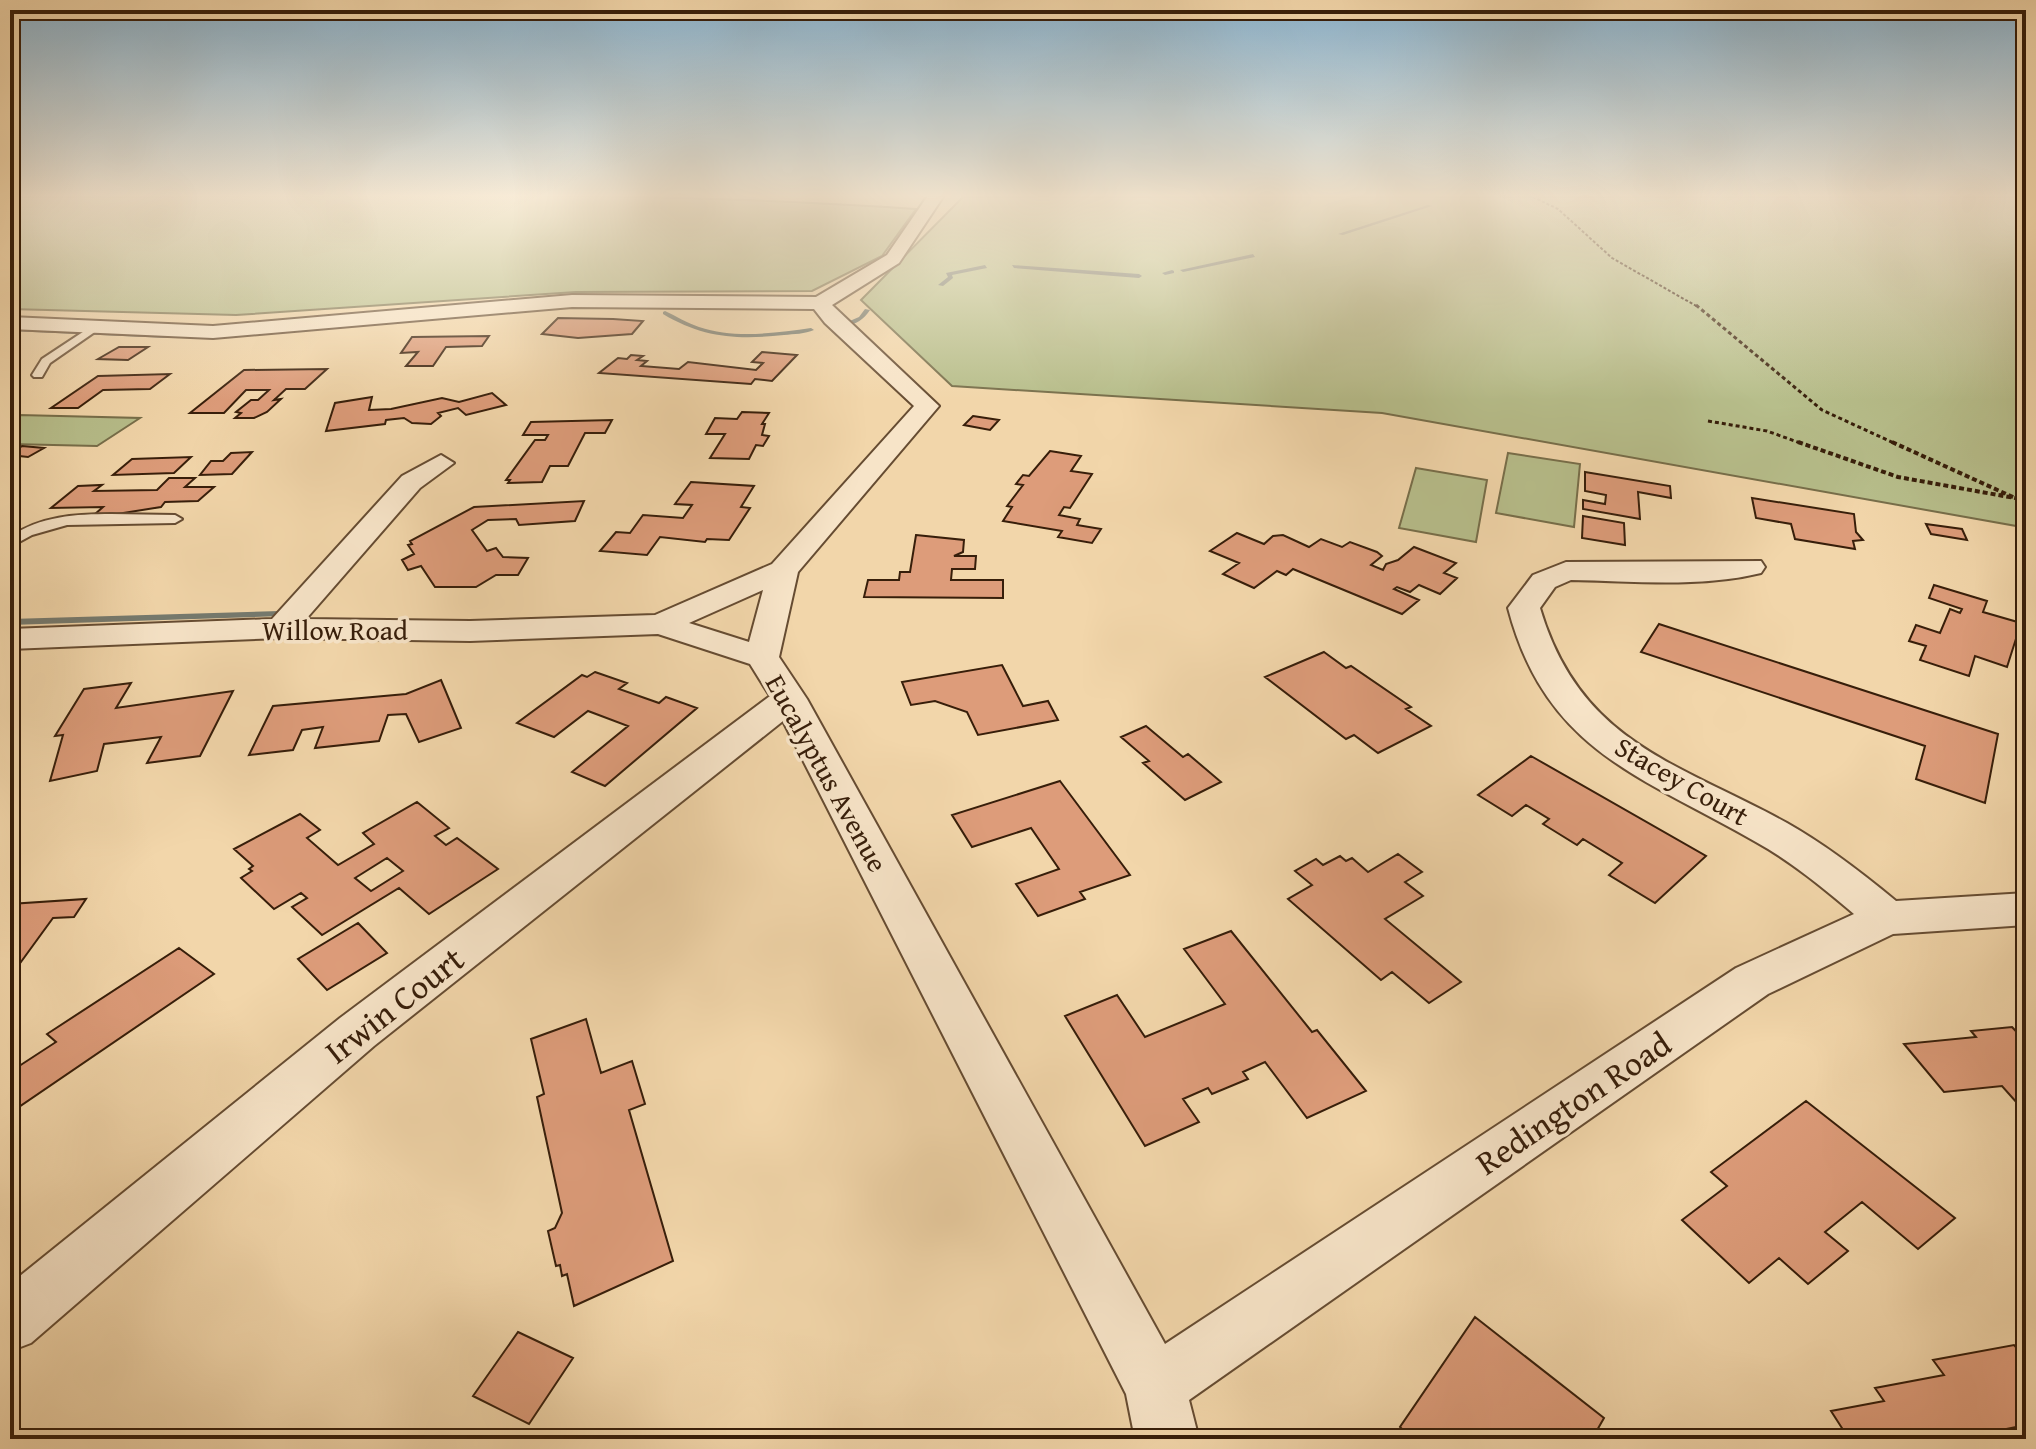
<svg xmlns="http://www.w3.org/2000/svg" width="2036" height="1449" viewBox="0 0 2036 1449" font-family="'Gentium Book Plus',serif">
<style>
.green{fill:#b7be8b;stroke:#776e4a;stroke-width:2}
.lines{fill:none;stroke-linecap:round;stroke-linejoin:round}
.stream{fill:#757a6f;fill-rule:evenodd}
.building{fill:#dd9c7a;stroke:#371e0a;stroke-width:2;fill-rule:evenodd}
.service-casing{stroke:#664c32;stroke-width:4}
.minor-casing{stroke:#664c32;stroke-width:4}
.path-far2{stroke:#371e0a;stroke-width:2;stroke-dasharray:3 2;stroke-linecap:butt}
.path-far1{stroke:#371e0a;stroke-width:3;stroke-dasharray:4 3;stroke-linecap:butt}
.path{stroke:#371e0a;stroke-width:4;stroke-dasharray:5 3;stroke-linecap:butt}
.service{fill:#f7e4c8;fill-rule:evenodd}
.minor{fill:#f7e4c8;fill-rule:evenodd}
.labels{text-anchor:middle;stroke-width:7;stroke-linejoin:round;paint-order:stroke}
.street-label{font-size:28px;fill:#371e0a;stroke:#f7e4c8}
.near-street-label{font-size:34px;fill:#371e0a;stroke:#f7e4c8}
</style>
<rect width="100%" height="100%" fill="#f2d6aa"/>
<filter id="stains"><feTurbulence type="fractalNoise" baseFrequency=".0025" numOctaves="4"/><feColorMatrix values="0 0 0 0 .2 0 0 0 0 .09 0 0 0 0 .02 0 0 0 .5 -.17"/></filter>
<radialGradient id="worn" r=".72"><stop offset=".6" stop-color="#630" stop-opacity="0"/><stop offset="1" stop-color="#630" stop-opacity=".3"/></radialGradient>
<!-- green -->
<path class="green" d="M10,197C312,197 615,188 916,209L882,256L812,291L576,292L236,315L10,309Z
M963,197H2026V537L2016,526L1382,413L952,386L861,300Z
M19,415L140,418L97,446L10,444V420Z
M1508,453L1580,464L1574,527L1496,513Z
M1416,468L1487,480L1476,542L1399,528Z"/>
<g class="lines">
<!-- stream -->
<path class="stream" d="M1428,205L1432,206L1343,235L1338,234Z
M1253,254L1255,257L1183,272L1180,270Z
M985,265L987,268L952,275L953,278L943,286L938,285L948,277L946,273Z
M1012,265L1139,274L1142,276L1139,278L1014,268Z
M1172,270L1174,271V273L1165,275L1162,273Z
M865,309L870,310C864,319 856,325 845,325V323L859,317Z
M665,311C676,316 687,323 699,327C735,339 775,333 811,328L814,330C805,334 794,334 784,335C738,340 703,338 663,314V312Z
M10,327L168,334L171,336L168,338L10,331Z
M280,611L283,612L285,614L283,616L10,625V619Z"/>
</g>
<!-- building -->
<path class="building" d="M558,318L613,319L643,321L632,334L578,338L542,334Z
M489,336L482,346L446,347L433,366H406L418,352L401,353L412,337Z
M119,347H148L128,360L98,359Z
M762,352L797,355L772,381L755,379L751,384L599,373L618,358L627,359L631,355L643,356L637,360L647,361L641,366L679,369L688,362L756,370L763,363L752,362Z
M327,369L305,389H286L274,400L281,399L267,412L254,418H235L241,413L236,412L251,400H258L269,390H246L224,413H190L244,370Z
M170,374L150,389L103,390L78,408H51L98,376Z
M492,393L506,405L466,415L458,408L438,413L441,416L431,424L412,423L404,418L386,420L385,424L326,431L335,403L372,397L369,410L391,409L442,398L459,402Z
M742,412L769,413L762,424H765L762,435L769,436L763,446L756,445L749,459L710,458L725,434H706L715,418L737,419Z
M973,416L999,420L990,430L964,425Z
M612,420L605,433H585L568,466H550L542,482L508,483L510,480H506L535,440H545L548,435H523L531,422Z
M22,446L44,448L28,457L10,455Z
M1050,451L1081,456L1071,471L1092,474L1070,508L1064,507L1059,515L1080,519L1077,525L1101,529L1092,543L1058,537L1062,531L1003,521L1012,507L1007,506L1023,485L1016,484L1023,475L1029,476Z
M252,452L232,474L200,475L211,461H223L231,453Z
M191,457L174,473L113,475L132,459Z
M1585,472L1670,486L1671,498L1638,492L1640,519L1583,509V500L1605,504L1606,495L1585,491Z
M169,478H195L185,487H214L198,501L165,502L161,507L117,514L94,515L103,507L51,508L78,486L102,485L94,491L157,490Z
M691,482L754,486L741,507L750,508L729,540L707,539L705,542L660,537L647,555L600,551L616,532L630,533L643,515L683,518L692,505L675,504Z
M1752,498L1854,514L1856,532L1863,540L1853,541L1855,549L1795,539L1791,524L1756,518Z
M584,501L575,521L519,525L516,519L488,520L472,530L487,551L496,548L503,557L528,558L518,575H496L476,587H435L421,566L408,570L402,560L414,554L408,545L412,544L410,541L474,507Z
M1583,516L1624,523L1625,545L1582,538Z
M1926,524L1962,529L1967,540L1931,534Z
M1237,533L1264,544L1273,536L1283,535L1309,547L1321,539L1342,547L1350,542L1377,552L1382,556L1371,565L1383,570L1386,564L1398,560L1414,547L1456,563L1444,573L1457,578L1440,594L1419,585L1410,592L1397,587L1394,589L1419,600L1402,614L1293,569L1286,575L1277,571L1254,588L1223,574L1239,563L1210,551Z
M916,535L964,540L963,552L954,556H976L975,569H952L951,580H1003V598L864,597L868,580H899L900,572H910Z
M1934,585L1987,601L1983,612L2021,623L2007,667L1975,656L1969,676L1920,660L1926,646L1909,641L1916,625L1940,633L1950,609L1960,613L1962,609L1929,598Z
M1659,624L1998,734L1985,803L1916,779L1925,746L1641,652Z
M1324,652L1346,668L1351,666L1411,707L1406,709L1431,726L1378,753L1354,735L1346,739L1265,677Z
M1002,665L1023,706L1048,701L1058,720L978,735L967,712L935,701L911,705L902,682Z
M595,672L627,683L619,689L659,703L666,697L697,708L605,786L572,772L628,726L588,711L554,737L517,723L582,675L587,677Z
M441,680L461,728L419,742L406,714L388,715L379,741L315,748L323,727L302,730L293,750L249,755L273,706L406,694Z
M131,683L116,708L233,691L200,756L147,763L161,737L104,744L97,771L50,781L63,735L55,736L84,689Z
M1146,726L1183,757L1188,754L1221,782L1185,800L1143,763L1149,761L1121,737Z
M1531,756L1706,856L1655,903L1609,875L1622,863L1583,839L1577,845L1543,824L1549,819L1526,805L1512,816L1478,795Z
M1060,781L1130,875L1080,892L1085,899L1038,916L1016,884L1059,869L1031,828L972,847L952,815Z
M417,802L449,828L435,836L446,845L457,838L498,869L429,914L399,888L322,935L292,907L307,898L301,893L274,909L241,878L252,871L249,869L253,866L234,849L300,814L320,830L307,838L338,865L374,844L363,833ZM387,858L403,871L371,891L355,878Z
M1398,854L1422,872L1405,882L1423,896L1385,919L1461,982L1429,1003L1392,972L1381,980L1288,899L1312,885L1295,871L1316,859L1323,865L1340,856L1346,861L1352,858L1368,872Z
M86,899L74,917L53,918L10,977V904Z
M358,923L387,953L327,990L298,959Z
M1231,931L1312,1032L1317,1030L1366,1091L1307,1118L1265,1062L1243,1072L1248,1079L1212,1094L1208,1088L1183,1099L1199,1122L1145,1146L1065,1016L1117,995L1145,1037L1225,1004L1184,949Z
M179,948L214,974L10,1113V1072L56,1042L47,1034Z
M586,1019L601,1073L632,1061L645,1104L629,1110L673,1261L574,1306L567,1274L562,1276L560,1265L556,1266L548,1231L555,1228L562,1213L537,1097L544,1094L531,1039Z
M2012,1027L2026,1042V1113L2002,1086L1944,1092L1904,1044L1976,1037L1971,1031Z
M1806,1101L1955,1218L1918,1249L1862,1202L1825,1232L1848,1251L1808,1284L1779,1258L1749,1283L1682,1220L1727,1186L1711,1172Z
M1475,1317L1604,1418L1592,1439H1404L1407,1434L1400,1427Z
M518,1332L573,1358L529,1424L473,1396Z
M2014,1345L2026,1360V1425L1992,1432L1998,1439H1849L1831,1411L1884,1401L1875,1388L1944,1375L1933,1360Z"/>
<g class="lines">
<!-- service casing -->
<g class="service-casing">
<path id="service" d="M95,324L100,327L99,329L50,363L42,377H34L32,375L42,359Z
M111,514L175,515L182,519L175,523L67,525L32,535L10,547V537C40,516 76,514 111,514Z"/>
</g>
<!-- minor casing -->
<g class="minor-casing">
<path id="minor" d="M927,197H943L899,263L832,305L939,406L798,572L779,657L807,699L1165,1344L1736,968L1854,914C1823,888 1792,862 1756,842C1642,776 1546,752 1508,608L1533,575L1566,562L1761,561L1765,567L1761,573C1700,588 1632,581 1571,580L1555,587L1540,608C1580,743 1678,763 1787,823C1826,845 1861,872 1896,901L2026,893V925L1893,934L1768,994L1189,1400L1199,1439H1135L1126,1394L783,721L374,1046L31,1343L10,1351V1284L340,1018L770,696L750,664L658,634L470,641L281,638L10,649V629L272,619L402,476L441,455L454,463L420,488L306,619L470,621L655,615L772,564L914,406L825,323L814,309L572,307L213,338L10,329V317L213,326L572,295L816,297L887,255ZM763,590L749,642L689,623Z"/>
</g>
<!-- path-far2 -->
<path class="path-far2" d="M1533,197L1558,209L1612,258L1698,307"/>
<!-- path-far1 -->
<path class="path-far1" d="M1696,305L1822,410L1896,444
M1708,421L1767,431L1803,444"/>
<!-- path -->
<path class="path" d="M1798,442L1898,477L2026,500
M1892,442L2015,498"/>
<!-- service -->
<use href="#service" class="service"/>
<!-- minor -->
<use href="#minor" class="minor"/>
</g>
<!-- sky -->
<linearGradient id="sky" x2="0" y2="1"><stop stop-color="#8ab5d2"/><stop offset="0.49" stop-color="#f9edd9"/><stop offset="1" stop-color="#f9edd9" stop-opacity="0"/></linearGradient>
<rect width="2036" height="400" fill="url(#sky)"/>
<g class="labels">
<!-- street labels -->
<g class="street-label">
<text x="335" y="640">Willow Road</text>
<text transform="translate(827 773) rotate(61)" y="10">Eucalyptus Avenue</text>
<text transform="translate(1682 781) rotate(30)" y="10">Stacey Court</text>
</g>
<!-- near-street labels -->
<g class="near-street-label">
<text transform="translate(394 1005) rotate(-38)" y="12">Irwin Court</text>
<text transform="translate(1573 1103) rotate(-34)" y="12">Redington Road</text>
</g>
</g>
<!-- margin -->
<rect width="2036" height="1449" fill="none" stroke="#f2d6aa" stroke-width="40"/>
<rect x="12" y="12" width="2012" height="1425" fill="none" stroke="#371e0a" stroke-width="4"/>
<rect x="20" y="20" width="1996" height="1409" fill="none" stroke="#371e0a" stroke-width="2"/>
<rect width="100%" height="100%" filter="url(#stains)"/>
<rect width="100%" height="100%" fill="url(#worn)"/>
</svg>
